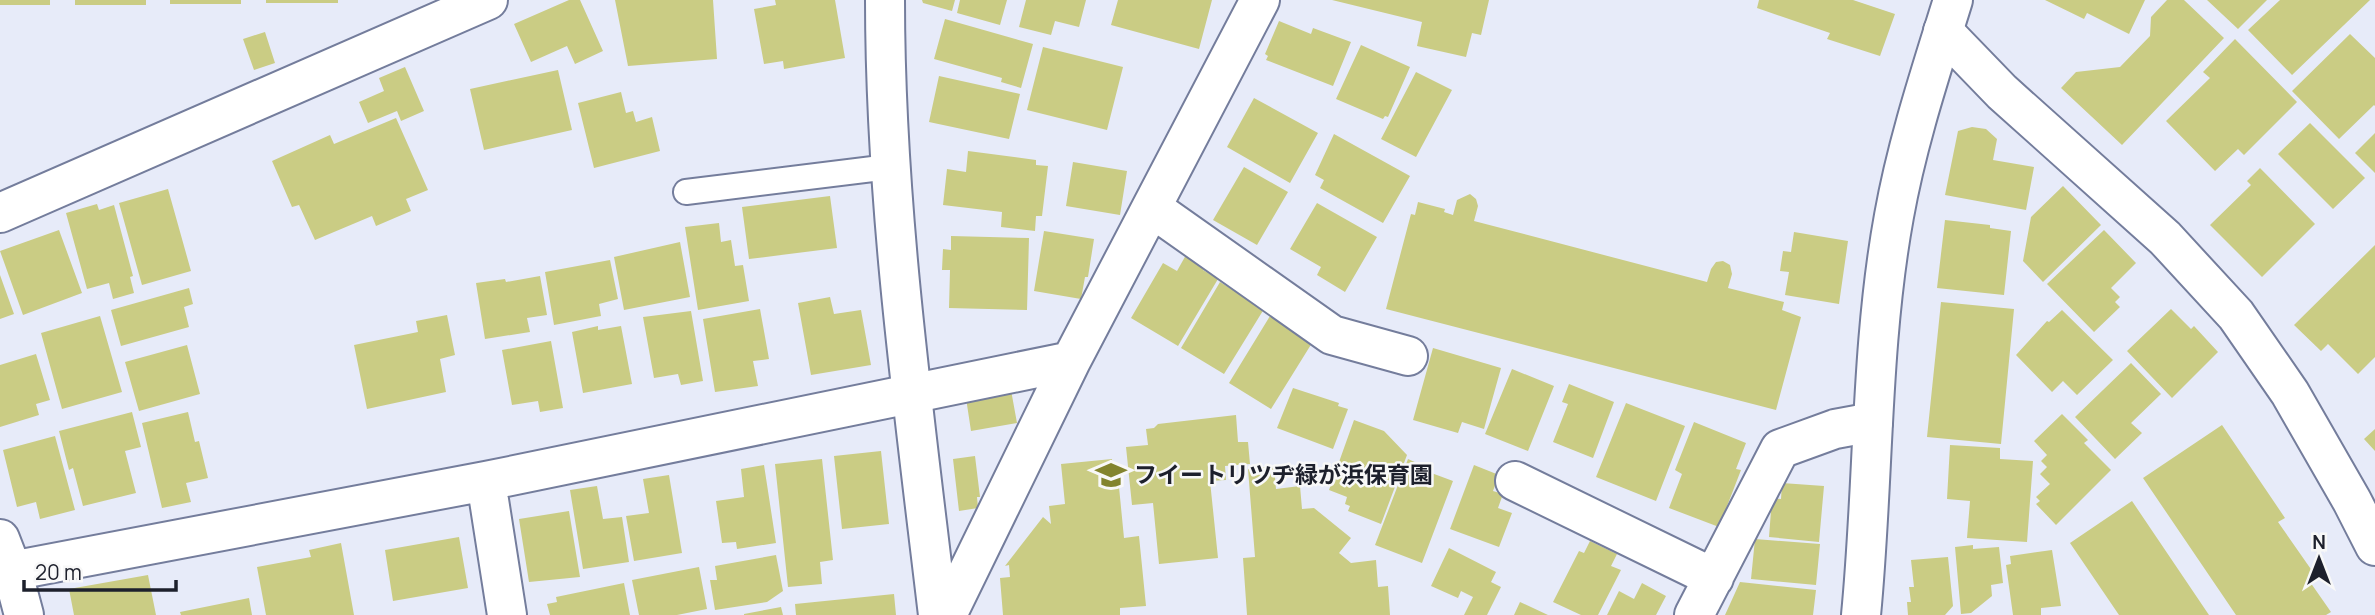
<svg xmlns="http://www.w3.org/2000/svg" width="2375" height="615" viewBox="0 0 2375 615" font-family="Manrope,'Noto Sans JP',sans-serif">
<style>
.building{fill:#cacc84}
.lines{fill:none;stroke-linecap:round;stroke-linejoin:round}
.service-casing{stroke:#747d9c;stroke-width:28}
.minor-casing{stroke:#747d9c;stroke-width:42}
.tertiary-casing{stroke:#747d9c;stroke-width:42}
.service{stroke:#fff;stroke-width:24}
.minor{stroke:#fff;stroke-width:38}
.tertiary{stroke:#fff;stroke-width:38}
.labels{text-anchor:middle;stroke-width:5;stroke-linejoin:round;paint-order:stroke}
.poi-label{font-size:23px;font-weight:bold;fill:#1d202c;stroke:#f8f8f8;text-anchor:start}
</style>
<rect width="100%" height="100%" fill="#e7ebf9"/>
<!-- building -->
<path class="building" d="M0,0H50V5H0Z
M75,0H146V5H75Z
M170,0H241V4H170Z
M266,0H338V3H266Z
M569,0H580L603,51L575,64L567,46L531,62L514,24Z
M615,0H713L717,59L628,66Z
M775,0H835L845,58L784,69L783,61L764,64L754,9L776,5Z
M922,0H955L952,11L923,3Z
M960,0H1007L1000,25L957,13Z
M1026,0H1086L1079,27L1055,21L1051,35L1019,27Z
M1118,0H1212L1199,49L1111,25Z
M1332,0H1489L1481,35L1472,33L1466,57L1417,46L1422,22Z
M1759,0H1853L1895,14L1880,56L1827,39L1830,33L1757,8Z
M2045,0H2145L2129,34L2087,13L2084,19Z
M2167,0H2184L2224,38L2122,145L2061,88L2076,72L2120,67L2150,36L2151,17Z
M2207,0H2267L2238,29Z
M2280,0H2370L2292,75L2248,30Z
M945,19L1033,44L1021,88L1001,82L1002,78L934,59Z
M1279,21L1311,34L1313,28L1351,42L1333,86L1266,60L1268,56L1265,54Z
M265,32L275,63L254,70L243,39Z
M2350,34L2375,58V106L2374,105L2339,139L2292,91Z
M2235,39L2297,102L2244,155L2238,149L2215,171L2166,121L2210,78L2203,72Z
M1361,45L1410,67L1388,117L1385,116L1383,119L1336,99Z
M1043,47L1123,67L1107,130L1027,110Z
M405,67L424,111L401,121L397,111L368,123L359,102L384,91L379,78Z
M558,70L572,130L484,150L470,89Z
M1416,72L1452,90L1416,157L1381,139Z
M939,76L1020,94L1009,139L929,122Z
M621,92L626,113L633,111L636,122L652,117L660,151L594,168L578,103Z
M1254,98L1318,133L1290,183L1227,147Z
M396,118L428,190L406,199L411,211L376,226L372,216L315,240L299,205L292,207L272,161L330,135L334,144Z
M2310,123L2365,178L2333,209L2278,154Z
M1972,127L1986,129L1997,139L1993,160L2034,167L2026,210L1945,195L1958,131Z
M2375,133V173L2355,153Z
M1334,134L1410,176L1383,223L1320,188L1324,180L1315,175Z
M968,151L1036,160V165L1048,166L1042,216H1036L1035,231L1001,227L1002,212L943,205L947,169L966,172Z
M1073,162L1127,171L1120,215L1066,206Z
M1244,167L1288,192L1257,245L1213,220Z
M2260,168L2315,224L2262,277L2210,225L2251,185L2247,181Z
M2063,186L2101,225L2043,282L2023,261L2031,217Z
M168,189L191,271L142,285L119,203Z
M1470,194L1476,199L1478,206L1474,221L1707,282L1711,269L1716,262L1723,261L1730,265L1732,274L1728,288L1784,302L1782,310L1801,317L1776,410L1386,309L1411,214L1415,215L1418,202L1445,209L1444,212L1453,215L1457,200Z
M830,196L837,248L749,259L742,207Z
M1317,203L1377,237L1345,292L1317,275L1321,267L1290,249Z
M97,204L99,210L114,205L133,276L130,277L134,293L113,299L109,283L87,289L66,213Z
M1945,220L1990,225V228L2011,231L2004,295L1937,288Z
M719,223L721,242L731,240L735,266L743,265L749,301L698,310L685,227Z
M59,230L82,293L23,315L0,251Z
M2104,230L2136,263L2111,288L2120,297L2115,302L2120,307L2094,332L2047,284Z
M1044,231L1094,239L1088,277H1085L1081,299L1034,291Z
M1794,232L1848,241L1839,304L1785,295L1789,272L1780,271L1783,251L1791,252Z
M951,236L1029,238L1027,310L949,308L950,270H942L943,249L951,250Z
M680,242L690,297L624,310L614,257Z
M2375,245V357L2358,374L2328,344L2321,351L2294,325Z
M1186,255L1204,266L1203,270L1218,279L1178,346L1131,318L1163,263L1177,271Z
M610,260L618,299L599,304L601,316L554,325L545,272Z
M0,275L14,314L0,319Z
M540,276L547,315L527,318L530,332L485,339L476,283L505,279L506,282Z
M1220,282L1264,309L1224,374L1181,348Z
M189,288L193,304L184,307L189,327L121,346L111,310Z
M830,297L834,314L861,310L871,365L811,375L798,303Z
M1941,302L2014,309L2001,444L1927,437Z
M760,309L769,359L753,361L758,386L715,392L703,319Z
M2171,309L2191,329L2194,326L2218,352L2172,398L2127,351Z
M2062,310L2113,360L2077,395L2063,381L2052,392L2016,355L2047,321L2049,322Z
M691,311L703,381L681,385L678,374L654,378L643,317Z
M447,315L455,355L440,359L446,392L367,409L354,345L418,332L416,321Z
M100,316L122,392L62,409L41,333Z
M1270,316L1312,343L1271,409L1229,383Z
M598,326V330L621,326L632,384L583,393L572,332Z
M551,341L563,408L540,412L538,401L512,405L502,350Z
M187,345L200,394L139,411L125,362Z
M1433,348L1501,368L1484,429L1462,422L1458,433L1413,420Z
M36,354L50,400L36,404L39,415L0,427V365Z
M2131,363L2161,394L2131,423L2142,433L2115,459L2075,417Z
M1512,369L1554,386L1528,451L1485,434Z
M1569,384L1614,402L1593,458L1553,442L1568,404L1562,402Z
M1293,388L1339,403L1338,406L1348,409L1333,449L1277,428Z
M1011,390L1017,423L971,431L966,398Z
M1626,403L1685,426L1656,501L1596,477Z
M132,412L141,447L125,451L136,493L83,506L73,468L69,470L59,431Z
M188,412L195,442L199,441L208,478L186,483L191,502L162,508L142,423Z
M2062,414L2088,440L2084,443L2111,470L2056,525L2036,504L2040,501L2036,497L2050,484L2040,474L2047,467L2041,461L2047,455L2034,441Z
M1236,415L1238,442H1248L1250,464L1225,466L1226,480L1210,481L1218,558L1159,564L1153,503L1132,505L1126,447L1148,445L1146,429L1154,428L1158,424Z
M1354,420L1384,431L1407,455L1381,524L1348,511L1350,506L1345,504L1347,497L1329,490Z
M1694,422L1746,443L1736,469L1741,470L1719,527L1669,508L1682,474L1675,470Z
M2222,425L2285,518L2278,522L2315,575L2308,579L2331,612L2326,615H2236L2143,478Z
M2375,429V451L2364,439Z
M55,436L75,510L40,519L36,502L17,507L3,450Z
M1950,445L2000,448V459L2033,461L2027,542L1967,538L1970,501L1947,499Z
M881,451L889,524L842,529L834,456Z
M975,456L980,497H977L978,508L959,511L953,459Z
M822,459L833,560L820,562L822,584L788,587L775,464Z
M1112,459L1115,487H1119L1124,538L1139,536L1146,606L1120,608V615H1003L1000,578L1010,577L1009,565L1005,566L1043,517L1051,524L1049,506L1065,504L1061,464Z
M1408,459L1419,464L1418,468L1453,481L1422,563L1375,545Z
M764,465L776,543L737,549L736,542L722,543L716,501L744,497L741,469Z
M1474,465L1499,475L1493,491L1503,494L1498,508L1512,513L1499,547L1450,529Z
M1274,466L1276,489L1300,486L1302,509L1314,508L1351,538L1339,553L1351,563L1376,560L1378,587L1388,586L1390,615H1247L1243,558L1255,557L1248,469Z
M669,475L682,553L634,561L626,516L649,513L643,479Z
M1782,483L1824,486L1819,542L1769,537L1772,498L1781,499Z
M597,486L603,519L622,517L629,562L583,569L570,490Z
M2132,501L2209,615H2119L2070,543Z
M569,511L580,577L529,582L519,519Z
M459,537L468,588L393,601L385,550Z
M1755,539L1820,544L1816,585L1751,579Z
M1590,541L1617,554L1611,566L1621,570L1598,615H1581L1553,602L1579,551L1584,553Z
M341,543L354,615H266L257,567L311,557L309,550Z
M1973,545V549L1999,547L2003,583L1991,585L1992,596L1971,613L1961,614L1955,547Z
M1449,548L1496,572L1491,582L1501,587L1487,615H1464L1473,597L1461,591L1458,598L1431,586Z
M2052,550L2061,606L2041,608V615H2013L2006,565L2011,564L2010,556Z
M776,555L783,591L767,602L715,610L710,580H717L715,566Z
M1948,557L1953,606L1945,615H1908L1907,602H1911L1909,587H1914L1911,560Z
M699,567L707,609L677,615H639L632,580Z
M148,575L156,615H74L69,589Z
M1740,582L1816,590L1813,615H1725Z
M624,583L630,615H550L547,604L557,602L556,597Z
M1642,583L1666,596L1656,615H1607L1619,591L1634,599Z
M894,594L896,615H796L795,604Z
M249,598L252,615H181L180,612Z
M1520,602L1548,615H1514Z
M781,607L783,615H744V614Z"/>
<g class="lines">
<!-- service casing -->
<g class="service-casing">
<path id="service" d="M686,192L889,167"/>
</g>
<!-- minor casing -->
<g class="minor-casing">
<path id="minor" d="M1943,31L2002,92L2165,238L2236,315L2290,393L2352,501L2375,546
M1152,208L1332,335L1408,356
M0,213L488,0
M486,481L507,615
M1515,481L1714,578
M0,539L12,570L24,615
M0,573L486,481L1071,361
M947,615L1071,361L1260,0
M1694,615L1780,449L1835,429L1873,422"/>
</g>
<!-- tertiary casing -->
<g class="tertiary-casing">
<path id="tertiary" d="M885,0C885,206 914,411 938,615
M1861,615C1874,483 1870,347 1894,216C1907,143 1931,71 1953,0"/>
</g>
<!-- service -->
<use href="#service" class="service"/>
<!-- minor -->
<use href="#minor" class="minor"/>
<!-- tertiary -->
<use href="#tertiary" class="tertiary"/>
</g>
<!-- icons -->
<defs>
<g id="school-bare" transform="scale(2.415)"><path d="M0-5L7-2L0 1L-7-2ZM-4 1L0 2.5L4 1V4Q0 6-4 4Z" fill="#83842e" stroke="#f8f8f8" stroke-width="2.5" paint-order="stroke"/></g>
</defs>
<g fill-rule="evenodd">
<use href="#school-bare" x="1111" y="475"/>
</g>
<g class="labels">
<!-- poi labels -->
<g class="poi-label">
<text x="1134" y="483">フイートリツヂ緑が浜保育園</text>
</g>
</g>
<!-- north arrow -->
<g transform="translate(2319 559)" stroke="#f8f8f8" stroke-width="5" paint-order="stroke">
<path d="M0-5L12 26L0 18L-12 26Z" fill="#1d202c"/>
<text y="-10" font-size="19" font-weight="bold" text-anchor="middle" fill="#1d202c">N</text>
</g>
<!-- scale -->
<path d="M24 580v10h152v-10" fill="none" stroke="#1d202c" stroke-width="3.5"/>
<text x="35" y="580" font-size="21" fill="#1d202c" stroke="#f8f8f8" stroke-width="5" paint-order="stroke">20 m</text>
</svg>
